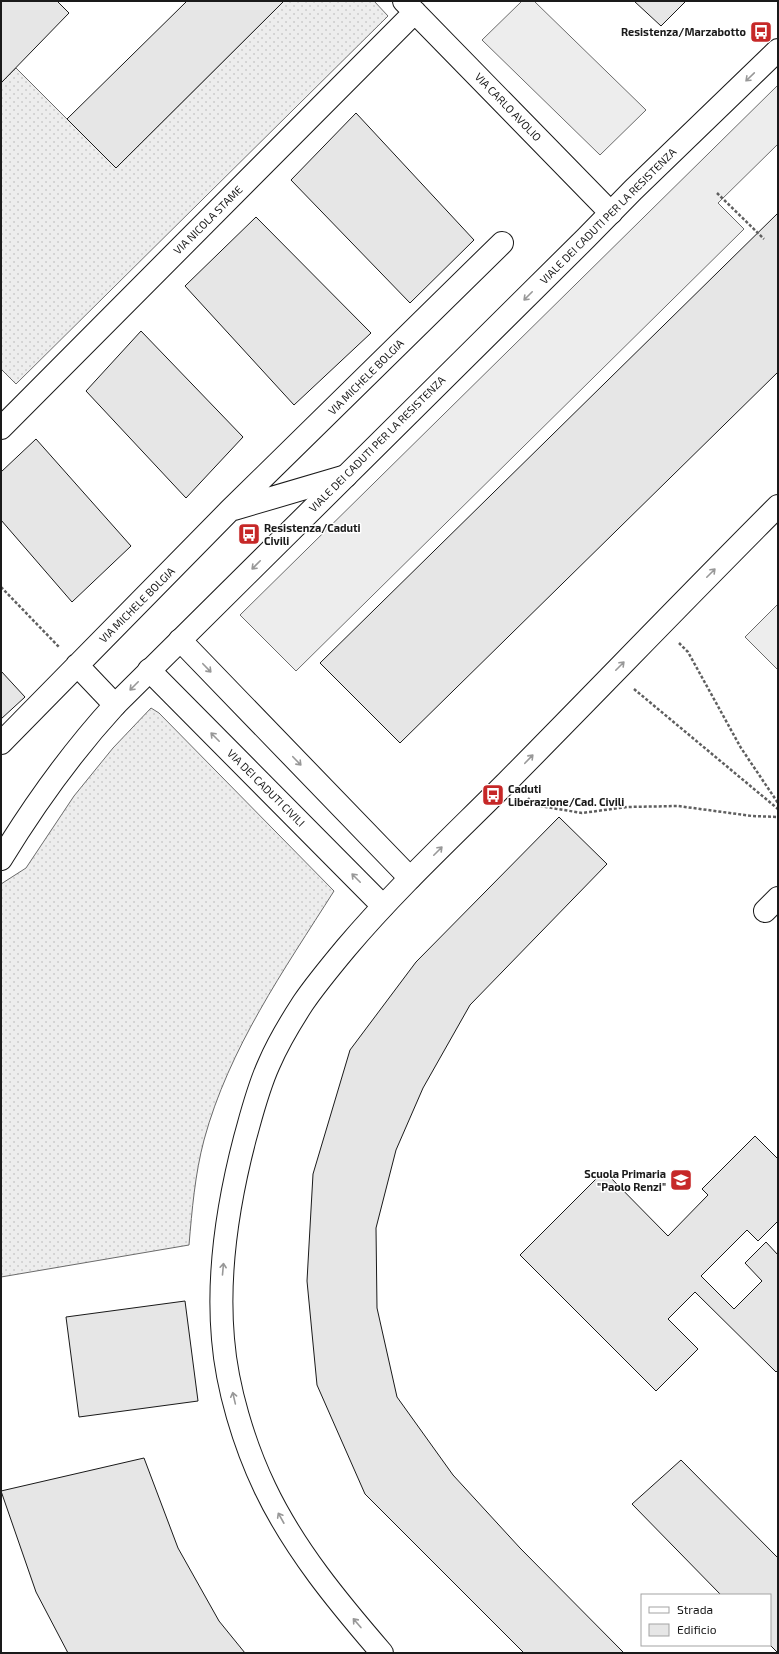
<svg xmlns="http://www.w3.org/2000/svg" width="779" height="1654" viewBox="0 0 779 1654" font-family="'Exo 2',sans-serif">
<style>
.grass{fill:url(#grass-dots);stroke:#6a6a6a}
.pitch{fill:#ededed;stroke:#6a6a6a}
.building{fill:#e6e6e6;stroke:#1a1a1a}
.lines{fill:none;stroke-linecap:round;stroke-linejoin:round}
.minor-casing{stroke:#1a1a1a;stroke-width:24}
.tertiary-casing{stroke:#1a1a1a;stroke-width:24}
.path{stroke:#5f5f5f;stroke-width:2.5;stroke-dasharray:3 2;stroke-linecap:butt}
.minor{stroke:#fff;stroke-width:22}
.tertiary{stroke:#fff;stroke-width:22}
.oneway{stroke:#989898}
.labels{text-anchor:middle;stroke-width:3;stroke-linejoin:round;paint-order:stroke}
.poi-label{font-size:11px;font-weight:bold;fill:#1a1a1a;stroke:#fff;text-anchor:end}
.street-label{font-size:11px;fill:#1a1a1a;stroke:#fff}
</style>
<defs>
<pattern id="grass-dots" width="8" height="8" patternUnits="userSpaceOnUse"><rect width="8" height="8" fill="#ededed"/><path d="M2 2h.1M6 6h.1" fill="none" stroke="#cbcbcb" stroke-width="1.8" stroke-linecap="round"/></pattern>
</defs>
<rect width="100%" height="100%" fill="#fff"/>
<!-- grass -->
<path class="grass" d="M284,1H374L388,16L16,384L1,369V83L16,68L116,168Z
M151,708L159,713L334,891C284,970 229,1048 204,1140C195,1174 192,1210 189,1245L1,1277V884L26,868L74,796L113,748Z"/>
<!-- pitch -->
<path class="pitch" d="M522,1H534L646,110L600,155L482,40Z
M778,85V144L718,203L744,229L296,671L240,615Z
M778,604V670L745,637Z"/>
<!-- building -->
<path class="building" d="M1,1H57L69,13L1,83Z
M187,1H284L116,168L67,119Z
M634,1H686L661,26Z
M356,113L474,240L410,303L291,180Z
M778,213V372L400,743L320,663Z
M256,217L371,333L294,405L185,286Z
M141,331L243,437L186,498L86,391Z
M36,439L131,546L72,602L1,520V472Z
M1,671L25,697L1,719Z
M559,817L607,864L470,1005L423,1088L396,1150L376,1228L377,1308L397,1397L453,1475L520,1548L624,1653H524L365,1494L317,1385L307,1281L313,1174L350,1050L416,962Z
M755,1136L778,1159V1221L758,1241L747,1230L701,1276L734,1309L762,1281L745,1263L766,1242L778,1255V1370L776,1372L695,1292L668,1319L698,1349L656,1391L520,1255L604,1171L668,1236L708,1195L702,1189Z
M185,1301L198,1401L79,1417L66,1317Z
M144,1458L178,1548L219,1621L245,1653H68L36,1592L1,1491Z
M681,1460L778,1558V1653L770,1645V1595H721L632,1504Z"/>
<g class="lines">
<!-- minor casing -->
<g class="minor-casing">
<path id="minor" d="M404,1L611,213
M1,428L415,12
M234,509L346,476
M180,640L410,878
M77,665L115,705
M149,670L383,906
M1,743L230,510L502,243
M765,911L778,898"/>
</g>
<!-- tertiary casing -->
<g class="tertiary-casing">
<path id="tertiary" d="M1,859C34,805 72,752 115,705L586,238L633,190L778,50
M382,1653C338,1602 294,1549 265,1488C244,1444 227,1388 223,1339C217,1272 228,1203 245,1138C252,1113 258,1088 269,1064C278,1043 290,1023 303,1003C316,984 331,966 346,948C396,889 453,836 507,782C598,690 687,597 778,506"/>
</g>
<!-- path -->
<path class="path" d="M717,193L764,239
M1,587L59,647
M679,643L688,652L741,748L778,803
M634,689L778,809
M528,798L534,805L582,813L627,807L678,806L752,816L778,817"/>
<!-- minor -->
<use href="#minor" class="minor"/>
<!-- tertiary -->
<use href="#tertiary" class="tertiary"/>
</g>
<!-- one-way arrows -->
<defs><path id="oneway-shaft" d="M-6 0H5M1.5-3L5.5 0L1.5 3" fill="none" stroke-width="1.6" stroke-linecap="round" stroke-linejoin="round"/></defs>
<g class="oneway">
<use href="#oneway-shaft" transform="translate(750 77) rotate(136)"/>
<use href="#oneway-shaft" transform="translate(528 296) rotate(135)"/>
<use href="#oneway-shaft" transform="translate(256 565) rotate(135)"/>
<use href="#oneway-shaft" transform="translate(711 573) rotate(-45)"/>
<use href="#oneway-shaft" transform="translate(620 666) rotate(-45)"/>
<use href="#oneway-shaft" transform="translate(207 668) rotate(46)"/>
<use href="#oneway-shaft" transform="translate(134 686) rotate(135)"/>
<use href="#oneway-shaft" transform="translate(215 737) rotate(-135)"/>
<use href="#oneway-shaft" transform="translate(529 759) rotate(-46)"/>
<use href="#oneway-shaft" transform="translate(297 761) rotate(46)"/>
<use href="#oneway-shaft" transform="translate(438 851) rotate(-45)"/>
<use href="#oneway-shaft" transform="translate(356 878) rotate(-135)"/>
<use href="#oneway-shaft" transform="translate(223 1269) rotate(-85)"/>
<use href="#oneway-shaft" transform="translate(234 1398) rotate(-103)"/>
<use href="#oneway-shaft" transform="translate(281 1518) rotate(-119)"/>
<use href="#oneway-shaft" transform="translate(357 1623) rotate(-131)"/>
</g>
<!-- icons -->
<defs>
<g id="bus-square" transform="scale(1.15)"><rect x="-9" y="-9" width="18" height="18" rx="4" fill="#c62828" stroke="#fff"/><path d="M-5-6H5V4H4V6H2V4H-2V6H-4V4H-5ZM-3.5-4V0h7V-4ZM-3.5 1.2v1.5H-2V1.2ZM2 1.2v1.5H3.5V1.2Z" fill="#fff"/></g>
<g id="school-square" transform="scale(1.15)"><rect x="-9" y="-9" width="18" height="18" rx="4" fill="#c62828" stroke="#fff"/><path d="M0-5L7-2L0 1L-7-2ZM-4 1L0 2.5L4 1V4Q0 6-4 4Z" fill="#fff"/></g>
</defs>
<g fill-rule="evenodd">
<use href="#bus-square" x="761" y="32"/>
<use href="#bus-square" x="249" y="534"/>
<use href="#bus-square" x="493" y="795"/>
<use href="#school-square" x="681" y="1180"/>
</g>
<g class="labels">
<!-- poi labels -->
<g class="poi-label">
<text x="746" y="36">Resistenza/Marzabotto</text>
<text x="264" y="532" text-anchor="start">Resistenza/Caduti<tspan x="264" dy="13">Civili</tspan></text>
<text x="508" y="793" text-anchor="start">Caduti<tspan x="508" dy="13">Liberazione/Cad. Civili</tspan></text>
<text x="666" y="1178">Scuola Primaria<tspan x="666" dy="13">"Paolo Renzi"</tspan></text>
</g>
<!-- street labels -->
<g class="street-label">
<text transform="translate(508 107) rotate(46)" y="4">VIA CARLO AVOLIO</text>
<text transform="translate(608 216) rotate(-45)" y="4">VIALE DEI CADUTI PER LA RESISTENZA</text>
<text transform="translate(208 220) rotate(-45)" y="4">VIA NICOLA STAME</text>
<text transform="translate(366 377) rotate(-45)" y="4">VIA MICHELE BOLGIA</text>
<text transform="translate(377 444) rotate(-45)" y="4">VIALE DEI CADUTI PER LA RESISTENZA</text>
<text transform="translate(137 605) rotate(-45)" y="4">VIA MICHELE BOLGIA</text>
<text transform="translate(266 788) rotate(45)" y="4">VIA DEI CADUTI CIVILI</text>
</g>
</g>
<!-- border -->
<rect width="779" height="1654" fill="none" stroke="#1a1a1a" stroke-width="4"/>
<!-- legend -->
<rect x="641" y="1594" width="130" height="52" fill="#ffffff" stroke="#a3a3a3"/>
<rect x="649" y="1607" width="20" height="6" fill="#ffffff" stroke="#a3a3a3"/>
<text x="677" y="1614" font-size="12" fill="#1a1a1a">Strada</text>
<rect x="649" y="1624" width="20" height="12" fill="#e6e6e6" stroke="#a3a3a3"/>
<text x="677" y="1634" font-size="12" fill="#1a1a1a">Edificio</text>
</svg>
